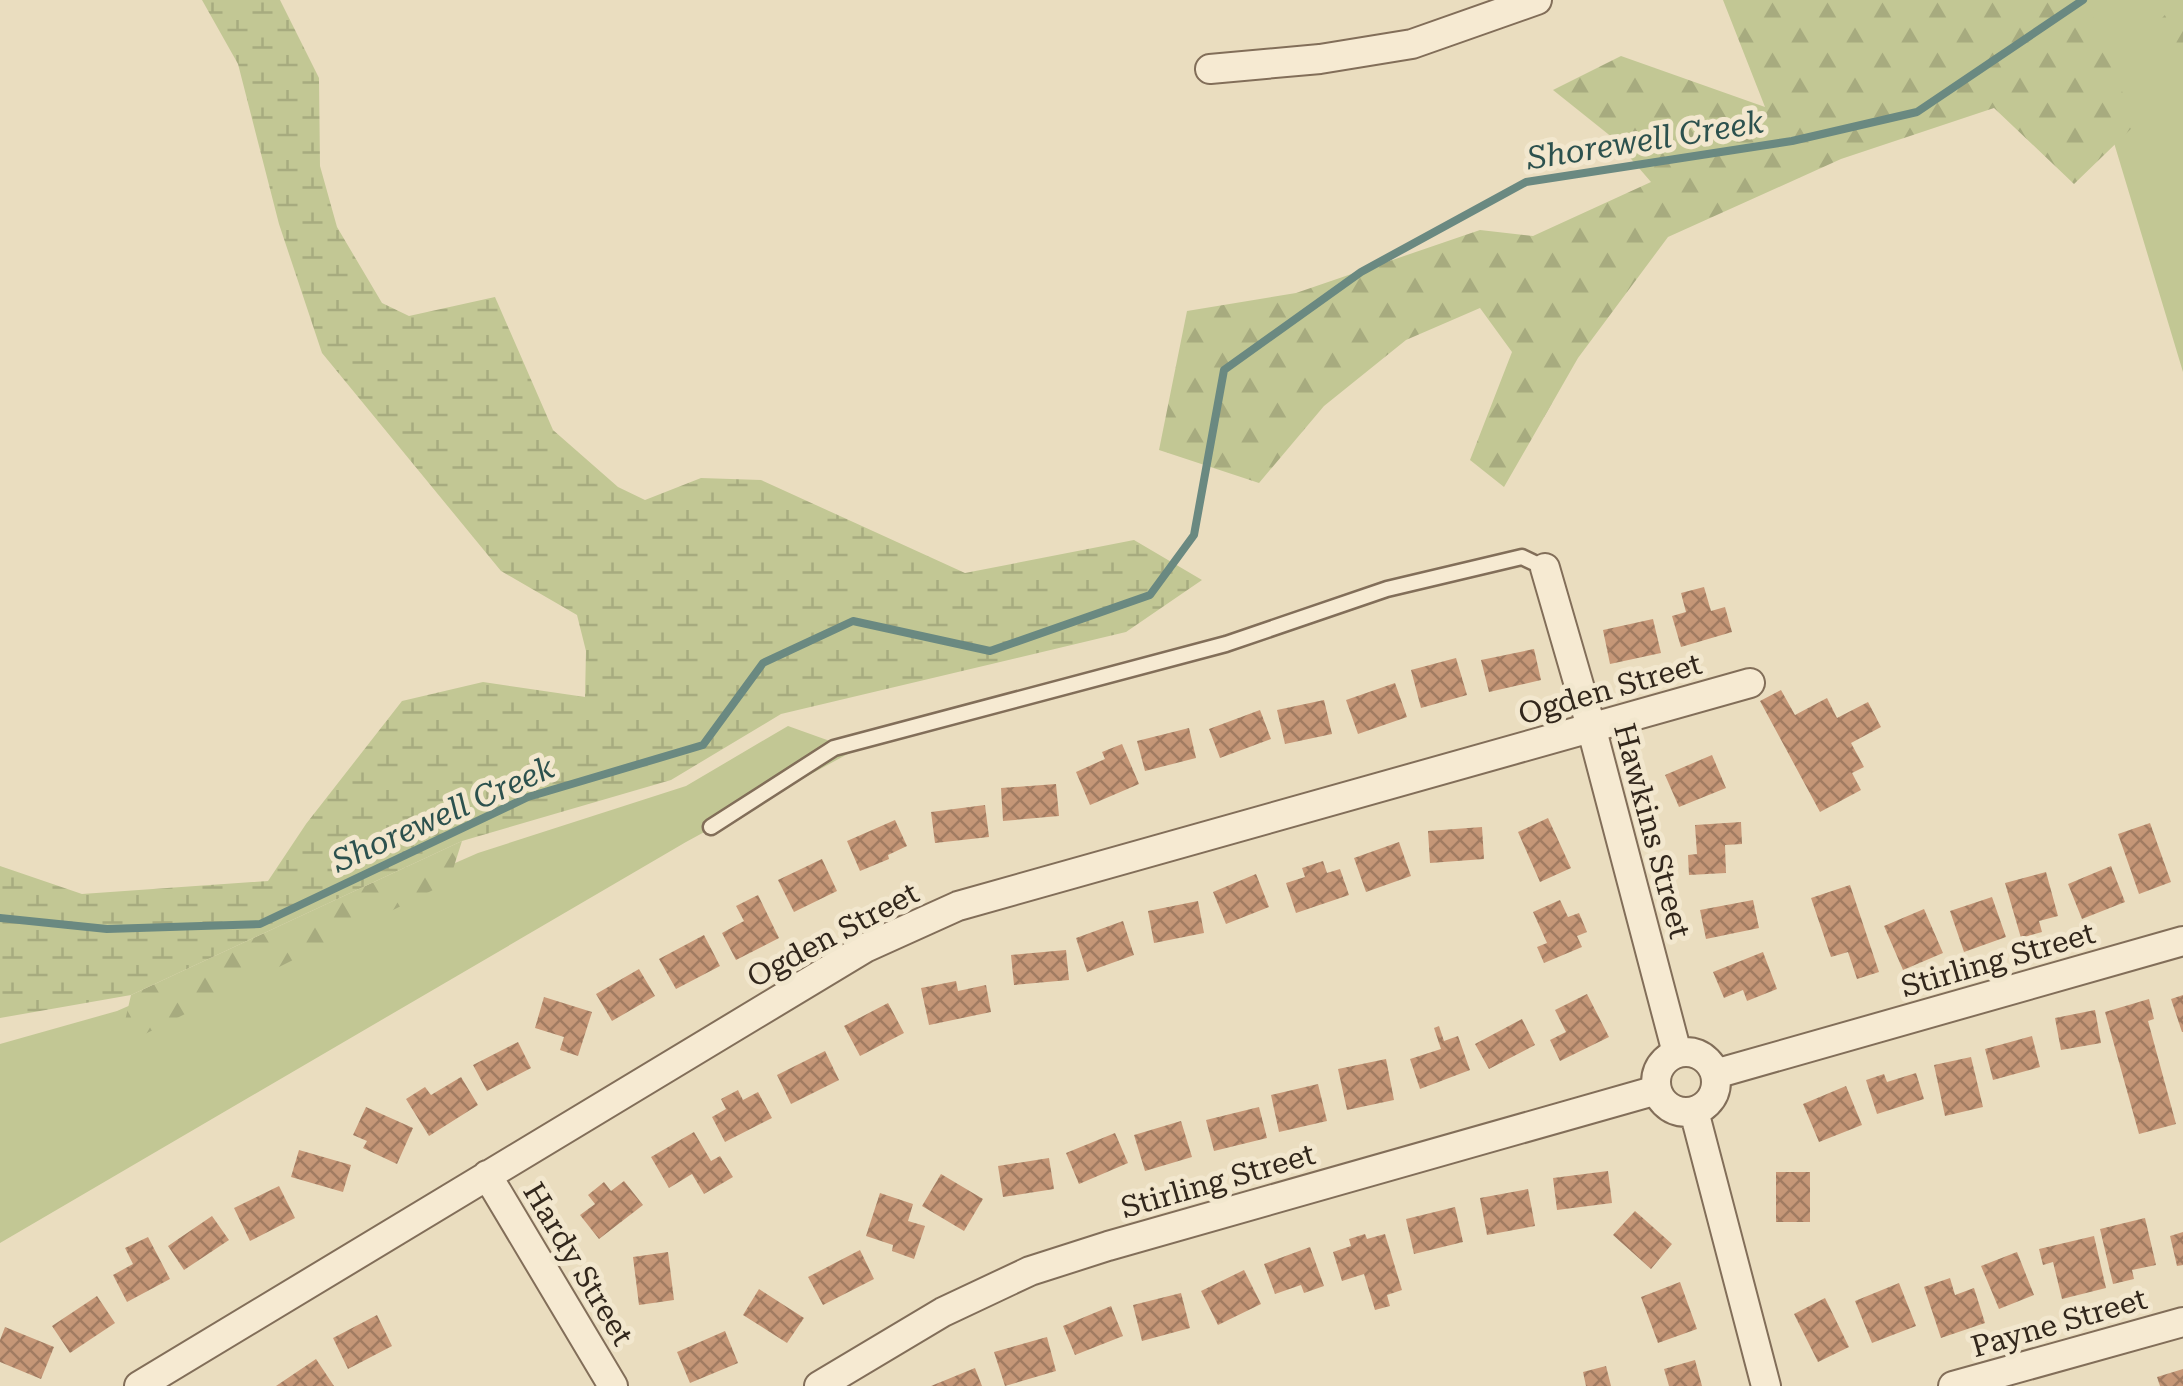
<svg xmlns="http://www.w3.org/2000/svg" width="2183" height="1386" viewBox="0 0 2183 1386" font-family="'Roboto Serif',serif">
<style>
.green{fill:#c2c794}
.forest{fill:url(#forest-firs)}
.wetland{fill:url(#wetland-marsh)}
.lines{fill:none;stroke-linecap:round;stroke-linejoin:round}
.stream{stroke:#6a8981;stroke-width:8}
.building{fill:url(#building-cross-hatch)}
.service-casing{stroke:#826e59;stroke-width:19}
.minor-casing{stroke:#826e59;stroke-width:32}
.service{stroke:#f6ead2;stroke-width:14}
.minor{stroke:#f6ead2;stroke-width:28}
.labels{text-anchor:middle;stroke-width:10;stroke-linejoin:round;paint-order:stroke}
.street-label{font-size:30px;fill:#32271c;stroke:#f2e7ce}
.water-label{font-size:32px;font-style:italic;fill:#2c514e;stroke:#f2e7ce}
</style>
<defs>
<pattern id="forest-firs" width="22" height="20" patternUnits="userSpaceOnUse" patternTransform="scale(2.5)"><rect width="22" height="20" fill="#c2c794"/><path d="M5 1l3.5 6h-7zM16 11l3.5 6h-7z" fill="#a7ab7f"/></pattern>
<pattern id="wetland-marsh" width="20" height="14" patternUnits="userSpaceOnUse" patternTransform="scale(2.5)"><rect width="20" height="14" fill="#c2c794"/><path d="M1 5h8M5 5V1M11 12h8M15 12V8" fill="none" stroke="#a7ab7f"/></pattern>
<pattern id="building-cross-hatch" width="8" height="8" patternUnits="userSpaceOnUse" patternTransform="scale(2.5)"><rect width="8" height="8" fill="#c69777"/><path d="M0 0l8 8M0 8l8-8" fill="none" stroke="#a17b61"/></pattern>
</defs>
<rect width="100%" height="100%" fill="#eaddbf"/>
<!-- green -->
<path class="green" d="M2071,0H2183V372Z
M788,726L855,750L686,842L0,1243V1044L117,1011L478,853L686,786Z"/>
<!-- forest -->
<path class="forest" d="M1723,0H2087L2135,125L2074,184L1994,108L1841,159L1668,237L1578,358L1504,487L1470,460L1512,352L1480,308L1406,340L1324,406L1259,483L1159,450L1187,311L1296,293L1480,230L1533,236L1651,182L1613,138L1553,90L1621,56L1765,107Z
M2179,0H2183V62L2145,36Z
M462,841L449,882L119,1047L131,995Z"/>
<!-- wetland -->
<path class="wetland" d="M202,0H280L319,78L320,166L337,227L382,303L409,316L495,297L553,430L618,487L645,500L701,478L761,480L965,573L1134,540L1202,580L1126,632L781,714L671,780L462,841L131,995L0,1018V866L82,894L268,881L306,824L402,701L483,682L585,697L586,651L577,615L501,571L322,353L279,224L238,64Z"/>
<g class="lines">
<!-- stream -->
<path class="stream" d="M0,918L107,929L260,924L528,797L703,745L763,663L853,621L990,651L1150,595L1194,535L1224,370L1361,272L1526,182L1792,141L1917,112L2083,0"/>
</g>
<!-- building -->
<path class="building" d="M1704,587L1711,611L1725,607L1732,632L1681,647L1672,616L1686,612L1681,593Z
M1653,619L1661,653L1610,664L1603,630Z
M1534,649L1541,680L1489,692L1481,660Z
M1456,658L1467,695L1421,708L1411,670Z
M1395,683L1407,717L1358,734L1346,700Z
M1781,690L1795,715L1827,698L1837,718L1868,702L1881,727L1851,743L1864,767L1852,773L1861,790L1820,812L1760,701Z
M1324,700L1332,734L1285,744L1277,710Z
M1260,710L1271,739L1220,758L1209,729Z
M1189,728L1196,758L1145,771L1137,741Z
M1122,744L1139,784L1090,805L1076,772L1105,759L1102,752Z
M1712,755L1726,788L1679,807L1665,775Z
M1056,784L1059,816L1003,821L1001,788Z
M985,805L989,837L935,843L931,812Z
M1548,818L1571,868L1540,882L1518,832Z
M895,820L907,846L888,855L889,859L860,871L847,841Z
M1741,822L1742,844L1725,845L1726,873L1689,875L1688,855L1697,854L1695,825Z
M2150,823L2171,882L2139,894L2118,834Z
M1482,827L1484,859L1430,863L1428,831Z
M1399,842L1411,876L1366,892L1354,858Z
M822,859L837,891L794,912L778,880Z
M1323,861L1327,873L1340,869L1349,895L1296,913L1286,883L1305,877L1302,868Z
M2111,866L2125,902L2082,919L2068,884Z
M2046,872L2058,916L2039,921L2042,932L2021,938L2005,883Z
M1256,874L1269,907L1226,924L1213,892Z
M1850,885L1879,972L1857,979L1848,952L1831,957L1811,898Z
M758,895L779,938L736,960L722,933L744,921L736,906Z
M1992,897L2006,937L1964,952L1950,911Z
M1560,900L1568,917L1579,913L1587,932L1577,936L1582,947L1544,963L1537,947L1547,943L1533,912Z
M1753,900L1759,928L1706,939L1700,910Z
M1198,901L1204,933L1154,943L1148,911Z
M1924,909L1943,953L1903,970L1884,926Z
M1123,921L1134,955L1087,972L1076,938Z
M704,935L720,966L676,989L659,959Z
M1066,950L1069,980L1014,985L1011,955Z
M1763,952L1777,989L1747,1001L1743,990L1724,998L1713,972Z
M639,969L655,996L612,1021L596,994Z
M956,981L958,991L986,985L991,1012L929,1025L921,988Z
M1587,994L1609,1037L1560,1061L1550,1040L1566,1032L1555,1010Z
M2183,995V1032H2182L2171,999Z
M544,997L592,1012L578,1056L560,1050L564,1037L535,1028Z
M2149,999L2154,1019L2148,1021L2176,1124L2139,1134L2105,1012Z
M888,1003L904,1033L860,1056L844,1026Z
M2095,1010L2101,1043L2061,1050L2055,1018Z
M1522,1019L1535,1045L1489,1069L1475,1044Z
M1439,1026L1444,1041L1458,1036L1470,1070L1420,1089L1410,1059L1441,1049L1434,1028Z
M2032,1036L2040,1067L1993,1080L1985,1049Z
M518,1042L531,1068L487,1091L473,1065Z
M825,1051L839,1080L791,1104L777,1075Z
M1971,1057L1983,1107L1945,1116L1934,1065Z
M1386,1059L1394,1100L1347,1110L1338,1069Z
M1916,1073L1924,1099L1877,1114L1866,1080L1884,1074L1887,1082Z
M461,1077L478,1105L429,1136L406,1099L425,1087L431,1095Z
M1318,1084L1327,1121L1279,1132L1271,1095Z
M1846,1086L1862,1125L1819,1142L1803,1104Z
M738,1090L743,1100L758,1092L772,1118L725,1142L712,1117L726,1109L721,1099Z
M366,1107L413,1128L397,1164L363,1148L367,1141L353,1135Z
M1259,1107L1267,1138L1214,1151L1206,1120Z
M1181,1121L1192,1157L1145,1171L1134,1135Z
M694,1132L711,1161L720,1156L733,1177L704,1194L692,1174L669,1188L651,1157Z
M1115,1133L1128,1163L1079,1184L1066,1153Z
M299,1150L351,1165L343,1192L291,1177Z
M1049,1158L1054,1189L1003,1197L998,1166Z
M1608,1171L1612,1203L1557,1210L1553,1178Z
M1776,1172H1810V1222H1776Z
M941,1174L983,1199L964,1231L922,1206Z
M624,1181L643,1205L599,1239L580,1215L595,1204L588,1195L604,1182L611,1191Z
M279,1186L295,1218L250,1241L234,1208Z
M1528,1189L1535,1226L1487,1235L1480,1198Z
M880,1193L913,1204L908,1221L925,1226L914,1259L892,1251L893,1245L866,1236Z
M1455,1207L1463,1242L1414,1254L1406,1219Z
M1635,1211L1672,1244L1651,1269L1613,1235Z
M212,1216L229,1240L184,1270L168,1246Z
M2145,1218L2156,1265L2132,1270L2134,1279L2113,1284L2100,1229Z
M2183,1232V1265L2177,1266L2170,1236Z
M1365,1234L1367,1239L1385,1234L1402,1290L1387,1295L1390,1306L1375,1310L1364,1274L1342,1281L1333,1252L1351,1246L1349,1239Z
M2094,1236L2106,1288L2062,1299L2053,1262L2043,1265L2039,1249Z
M148,1237L170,1279L127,1302L113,1275L133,1264L125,1248Z
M1310,1247L1324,1286L1304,1293L1301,1285L1275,1294L1264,1264Z
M860,1250L874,1279L823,1305L808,1277Z
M668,1252L674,1300L639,1305L633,1257Z
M2017,1252L2034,1295L1999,1309L1981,1266Z
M1244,1270L1261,1304L1218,1325L1201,1291Z
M1950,1278L1955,1295L1974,1288L1985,1323L1941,1338L1924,1287Z
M1680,1282L1697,1329L1658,1343L1641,1297Z
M1899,1283L1916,1326L1872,1343L1855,1301Z
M759,1289L804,1318L787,1343L743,1315Z
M1181,1293L1190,1328L1142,1341L1133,1305Z
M97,1296L115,1323L70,1353L52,1326Z
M1825,1298L1849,1347L1818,1362L1794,1314Z
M1111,1306L1123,1336L1075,1355L1063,1326Z
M377,1315L392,1346L348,1369L333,1338Z
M5,1327L54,1347L41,1379L0,1362V1340Z
M725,1331L738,1363L690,1383L677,1352Z
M1047,1337L1056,1371L1005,1386L994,1352Z
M316,1359L334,1386H276Z
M1695,1360L1702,1386H1669L1664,1369Z
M1606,1366L1611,1386H1586L1583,1372Z
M975,1368L982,1386H931Z
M2183,1369V1386H2160L2157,1377Z"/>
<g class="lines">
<!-- service casing -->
<g class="service-casing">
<path id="service" d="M711,827L834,748L1226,644L1387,589L1522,557L1545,568"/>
</g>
<!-- minor casing -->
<g class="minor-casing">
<path id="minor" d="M1210,69L1320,59L1412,44L1537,0
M1545,568L1592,730L1677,1053
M1656 1082a30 30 0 1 1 60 0a30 30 0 1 1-60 0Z
M1715,1074L2183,941
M1694,1111L1766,1386
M487,1175L613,1386
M139,1386L865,948L958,906L1750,683
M819,1386L943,1312L1030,1271L1108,1246L1657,1090
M1953,1386L2183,1322"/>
</g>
<!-- service -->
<use href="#service" class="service"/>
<!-- minor -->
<use href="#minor" class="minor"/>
</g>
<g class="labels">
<!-- street labels -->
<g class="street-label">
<text transform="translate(1610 689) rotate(-16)" y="10">Ogden Street</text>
<text transform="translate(1652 831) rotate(75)" y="10">Hawkins Street</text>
<text transform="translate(833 935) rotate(-28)" y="10">Ogden Street</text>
<text transform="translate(1998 960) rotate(-16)" y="10">Stirling Street</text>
<text transform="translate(1218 1181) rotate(-16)" y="10">Stirling Street</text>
<text transform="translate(578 1264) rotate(59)" y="10">Hardy Street</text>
<text transform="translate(2059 1323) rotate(-16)" y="10">Payne Street</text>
</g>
<!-- water labels -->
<g class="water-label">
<text transform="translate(1645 140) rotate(-9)" y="11">Shorewell Creek</text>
<text transform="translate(443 814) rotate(-24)" y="11">Shorewell Creek</text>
</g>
</g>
</svg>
